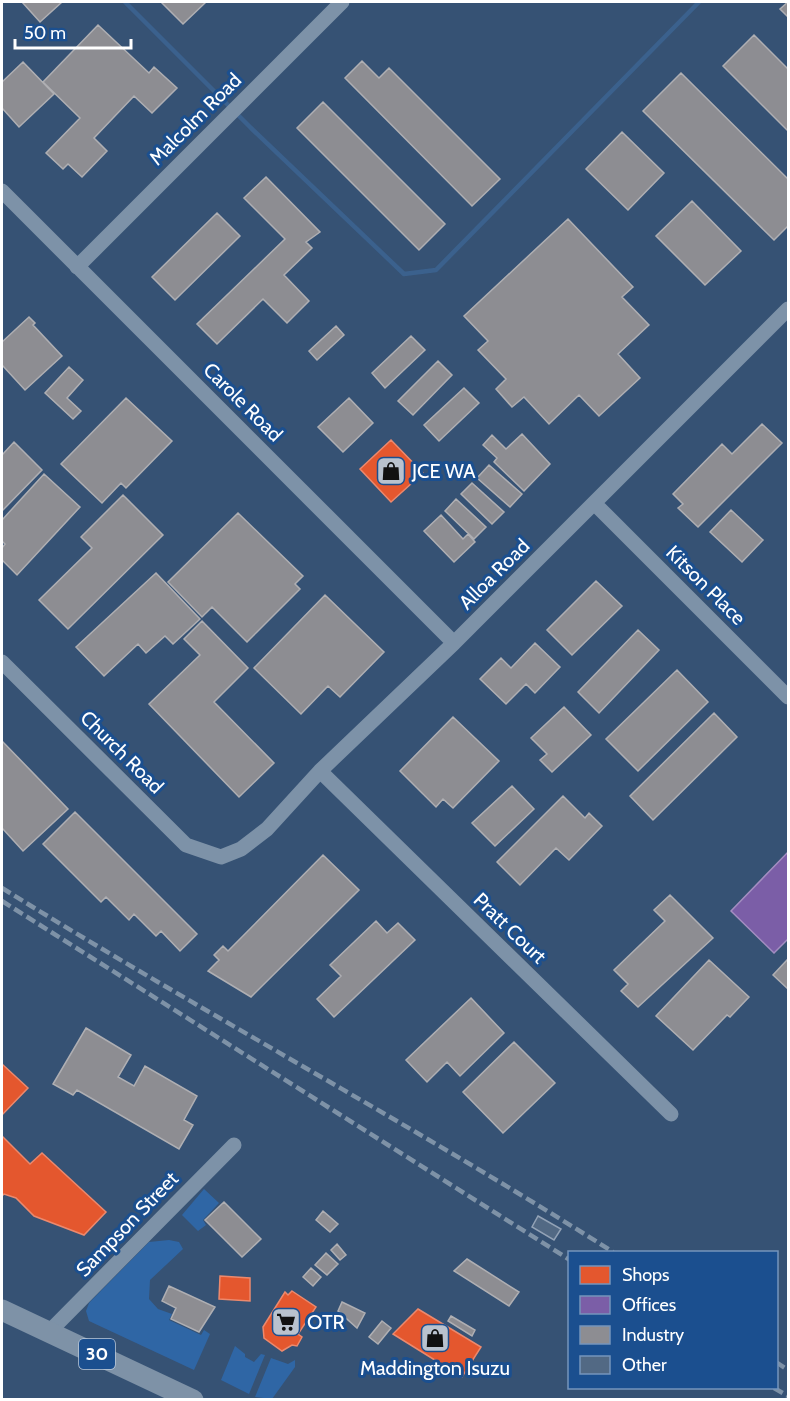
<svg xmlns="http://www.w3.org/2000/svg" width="790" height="1401" viewBox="0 0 790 1401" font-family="Cabin,sans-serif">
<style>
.green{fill:#2f66a5}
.shops{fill:#e4572e;stroke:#ec896d;stroke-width:1.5}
.offices{fill:#7b5ea7;stroke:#a38ec1;stroke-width:1.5}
.industry{fill:#8d8d92;stroke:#afafb3;stroke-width:1.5}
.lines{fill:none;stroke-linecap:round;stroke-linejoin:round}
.stream{stroke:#3b618d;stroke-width:4.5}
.building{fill:#526984;stroke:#92a2b6;stroke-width:1.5}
.minor{stroke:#7d92a8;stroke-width:15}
.highway{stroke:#7e92a7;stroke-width:21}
.rail{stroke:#7e92a7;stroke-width:4.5;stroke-dasharray:10 4.5;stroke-linecap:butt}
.labels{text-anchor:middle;stroke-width:6;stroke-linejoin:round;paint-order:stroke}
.shield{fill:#1b4f8f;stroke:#bbcadd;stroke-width:1.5}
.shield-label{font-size:18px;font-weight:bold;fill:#fff}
.street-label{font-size:20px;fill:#fff;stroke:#1b4f8f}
.poi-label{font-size:20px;fill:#fff;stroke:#1b4f8f;text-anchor:start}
</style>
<rect width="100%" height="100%" fill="#365274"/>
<!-- green -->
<path class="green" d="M204,1189L219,1203L203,1220L206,1225L198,1231L182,1215Z
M169,1240L179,1242L183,1249L150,1280L149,1299L158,1309L172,1314L169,1320L201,1335L204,1330L210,1334L194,1370L89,1321L86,1311L89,1303L149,1242Z
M235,1346L245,1354V1357L254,1362L261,1354L265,1355L249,1394L221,1380Z
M271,1358L288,1364L295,1360V1367L272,1399L255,1397Z"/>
<!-- shops -->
<path class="shops" d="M391,440L423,473L391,502L360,469Z
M2,1064L28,1088L2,1115Z
M2,1136L30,1164L42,1153L106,1212L84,1235L34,1216L16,1198L4,1194L2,1196Z
M220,1276L250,1278V1301L219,1299Z
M292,1291L316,1307L298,1334L302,1337L297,1346L292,1345L282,1351L264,1338L263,1327L285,1292L288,1295Z
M418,1309L481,1347L462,1377L393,1334Z"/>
<!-- offices -->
<path class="offices" d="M788,852V939L774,953L731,911Z"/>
<!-- industry -->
<path class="industry" d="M22,2H62L40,22Z
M161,2H206L183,24Z
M788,2V17L780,9Z
M98,25L149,73L154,67L177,88L152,113L134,96L94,138L107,151L82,177L68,164L63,169L46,153L80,118L43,82Z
M754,35L788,69V131L723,66Z
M362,61L379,78L389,68L500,179L472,206L345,78Z
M23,62L54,94L19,127L2,108V82Z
M681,73L788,179V226L774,240L643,111Z
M323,102L445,224L419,250L297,128Z
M622,132L664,173L628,210L586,169Z
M266,177L320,232L306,242L312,248L284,275L309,301L287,323L263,299L217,344L197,324L285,239L244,198Z
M692,201L741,251L705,285L656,236Z
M217,213L240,236L175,300L152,277Z
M568,219L633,287L622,297L649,325L618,354L640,378L599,416L579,395L549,424L524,397L512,407L496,389L506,379L478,350L488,341L464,316Z
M29,317L35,323L33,325L62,356L25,390L2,365V342Z
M336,326L344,335L317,360L309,351Z
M411,336L425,350L385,388L372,373Z
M438,361L452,375L413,415L398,401Z
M69,367L83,380L67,398L81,411L73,419L45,393Z
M464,388L479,403L439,441L424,425Z
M126,398L172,441L126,488L121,483L102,503L61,464Z
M349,398L373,423L343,452L318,427Z
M762,424L782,443L698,527L678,508L683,504L673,494L722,444L732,454Z
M522,434L550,464L524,491L494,462L497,458L483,445L492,435L506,449Z
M14,442L42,470L2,511V455Z
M489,465L522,494L510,507L477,478Z
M44,474L80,507L17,575L2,560V548L5,544L2,541V520Z
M472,483L504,512L492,524L461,494Z
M123,495L163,535L68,629L39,600L92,548L81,537Z
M456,499L486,527L474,539L445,511Z
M731,510L763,540L742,562L710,532Z
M238,513L303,576L295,584L300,589L247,642L212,607L202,617L168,582Z
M441,515L463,539L468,534L475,542L454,562L424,531Z
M156,573L200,619L173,644L165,636L146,653L138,644L104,676L76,647Z
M596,581L622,606L572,655L547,630Z
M325,595L384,652L340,697L328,686L301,714L254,668Z
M202,621L248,668L214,702L274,763L239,797L149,704L200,655L184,639Z
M638,630L659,650L599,713L578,692Z
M535,643L560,667L535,693L526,684L506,704L480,679L501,658L511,668Z
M677,670L708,702L638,771L606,739Z
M564,707L591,735L552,772L540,760L547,754L531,738Z
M714,713L737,737L653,820L630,796Z
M453,717L499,761L453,808L443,799L436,807L400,771Z
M2,741L68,809L23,851L2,828Z
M512,786L534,809L495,846L472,823Z
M563,796L585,818L589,813L602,826L569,860L556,848L520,885L497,862Z
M75,812L197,934L180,951L161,931L156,936L134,914L129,920L106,897L101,902L43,844Z
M323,855L359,890L251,997L208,971L219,960L214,955L223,946L228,951Z
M670,895L713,938L638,1007L621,991L628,984L614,970L665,921L654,910Z
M376,921L387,933L398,923L415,940L334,1017L317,999L341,976L330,965Z
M788,959V989L773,975Z
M709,960L749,997L730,1017L727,1015L693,1050L656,1016Z
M471,998L504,1033L460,1076L447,1062L427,1082L406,1060Z
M86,1028L131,1055L118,1077L134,1086L145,1066L197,1096L184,1120L193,1125L179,1149L77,1090L73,1095L53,1084Z
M514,1042L555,1083L503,1133L463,1092Z
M224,1202L261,1239L242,1257L205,1220Z
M323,1211L338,1224L330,1232L316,1220Z
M337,1244L346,1255L340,1260L331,1250Z
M326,1253L338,1264L327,1275L315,1265Z
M467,1259L519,1292L509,1306L454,1271Z
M311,1268L321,1277L313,1286L303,1277Z
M169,1286L215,1307L199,1332L171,1319L176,1308L162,1301Z
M342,1302L365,1313L357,1328L338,1311Z
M451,1316L475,1330L472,1336L448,1321Z
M382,1321L391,1328L378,1344L369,1337Z"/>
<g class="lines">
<!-- stream -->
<path class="stream" d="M125,2L251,128L404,274L436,270L699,2"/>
</g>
<!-- building -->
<path class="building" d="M538,1216L561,1229L554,1240L532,1227Z"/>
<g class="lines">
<!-- minor -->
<path class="minor" d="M2,191L454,643
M77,267L342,2
M594,503L788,697
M2,662L186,845L221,857L241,849L267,829L320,771L454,643L788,309
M320,771L671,1114
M49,1332L234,1145"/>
<!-- highway -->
<path class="highway" d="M2,1310L193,1400"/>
<!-- rail -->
<path class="rail" d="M2,888C203,1013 413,1125 613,1252
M2,901L570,1260
M776,1362L788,1370
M774,1388L788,1396"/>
</g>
<!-- icons -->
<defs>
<g id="shop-square" transform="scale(1.5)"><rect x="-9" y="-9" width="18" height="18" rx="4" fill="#b9c2ce" stroke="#1b4f8f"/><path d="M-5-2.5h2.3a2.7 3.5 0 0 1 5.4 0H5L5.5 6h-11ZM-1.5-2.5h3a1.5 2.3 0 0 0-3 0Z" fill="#111"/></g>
<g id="supermarket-square" transform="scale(1.5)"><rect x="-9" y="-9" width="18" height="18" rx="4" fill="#b9c2ce" stroke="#1b4f8f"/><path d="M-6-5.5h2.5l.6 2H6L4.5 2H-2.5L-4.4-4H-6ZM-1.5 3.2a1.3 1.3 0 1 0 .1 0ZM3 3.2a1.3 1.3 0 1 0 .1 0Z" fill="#111"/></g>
</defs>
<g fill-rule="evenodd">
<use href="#shop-square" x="391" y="471"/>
<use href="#supermarket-square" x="286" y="1322"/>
<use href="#shop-square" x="435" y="1338"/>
</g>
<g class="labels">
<!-- shield labels -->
<rect class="shield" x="79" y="1339" width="36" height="30" rx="4.5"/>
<g class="shield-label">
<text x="97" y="1360">30</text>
</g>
<!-- street labels -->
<g class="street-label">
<text transform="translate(195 119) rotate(-45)" y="7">Malcolm Road</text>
<text transform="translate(243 402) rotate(45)" y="7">Carole Road</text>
<text transform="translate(494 574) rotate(-45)" y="7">Alloa Road</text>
<text transform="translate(706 585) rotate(45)" y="7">Kitson Place</text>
<text transform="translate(122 752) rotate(45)" y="7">Church Road</text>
<text transform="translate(510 928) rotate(44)" y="7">Pratt Court</text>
<text transform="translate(127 1224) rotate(-46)" y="7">Sampson Street</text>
</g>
<!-- poi labels -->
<g class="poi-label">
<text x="412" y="478">JCE WA</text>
<text x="307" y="1329">OTR</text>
<text x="435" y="1375" text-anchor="middle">Maddington Isuzu</text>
</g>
</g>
<!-- border -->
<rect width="790" height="1401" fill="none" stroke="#ffffff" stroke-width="6"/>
<!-- legend -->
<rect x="568" y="1251" width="210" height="138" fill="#1b4f8f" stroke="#7695bc" stroke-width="1.5"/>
<rect x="580" y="1266" width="30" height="18" fill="#e4572e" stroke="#7695bc" stroke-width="1.5"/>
<text x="622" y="1281" font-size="18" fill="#ffffff">Shops</text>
<rect x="580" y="1296" width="30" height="18" fill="#7b5ea7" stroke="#7695bc" stroke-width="1.5"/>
<text x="622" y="1311" font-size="18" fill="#ffffff">Offices</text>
<rect x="580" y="1326" width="30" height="18" fill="#8d8d92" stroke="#7695bc" stroke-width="1.5"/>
<text x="622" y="1341" font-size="18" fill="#ffffff">Industry</text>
<rect x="580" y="1356" width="30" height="18" fill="#526984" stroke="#7695bc" stroke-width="1.5"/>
<text x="622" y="1371" font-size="18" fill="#ffffff">Other</text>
<!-- scale -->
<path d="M15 39v9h116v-9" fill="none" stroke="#ffffff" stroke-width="3"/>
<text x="24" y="39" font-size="18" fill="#ffffff" stroke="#1b4f8f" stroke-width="4.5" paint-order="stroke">50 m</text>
</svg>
